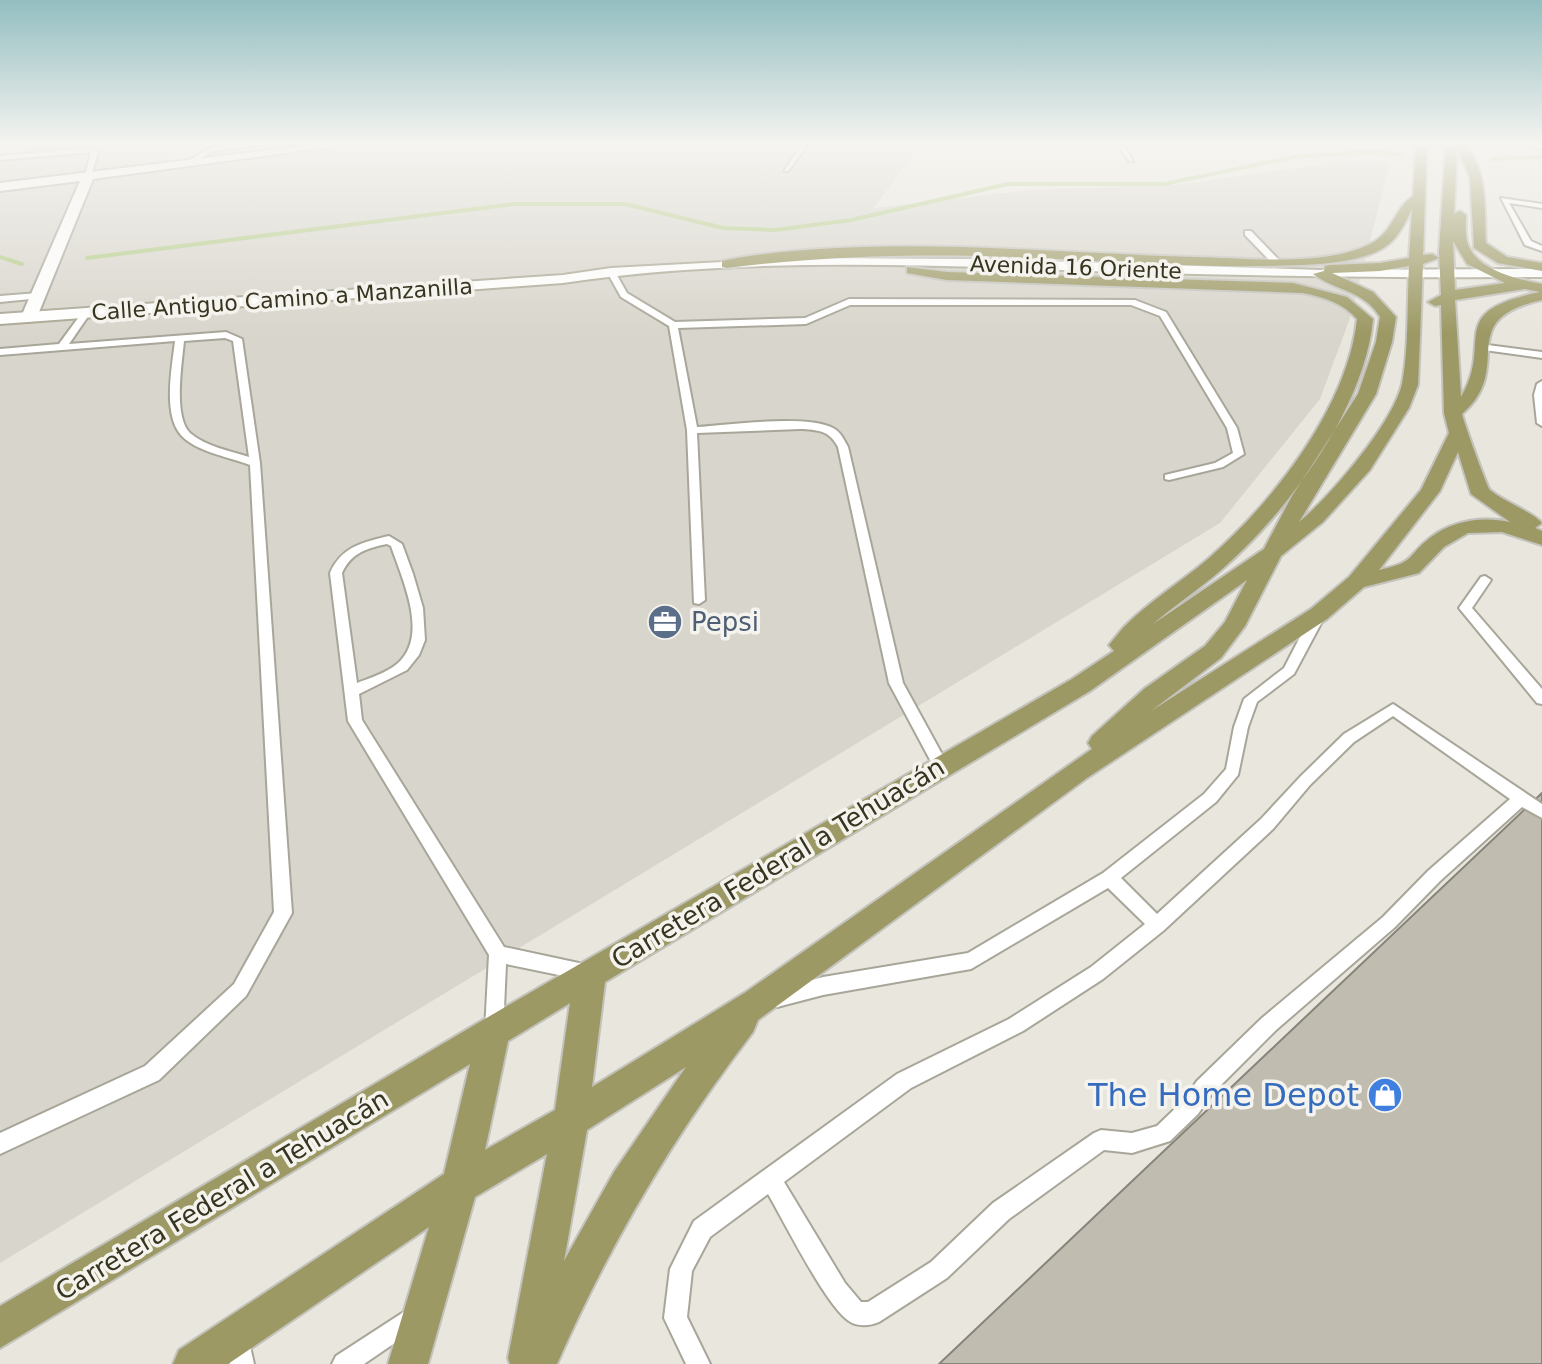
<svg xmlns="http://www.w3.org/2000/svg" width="1542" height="1364" viewBox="0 0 1542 1364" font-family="'DejaVu Sans',sans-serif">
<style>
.built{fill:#d8d5cc}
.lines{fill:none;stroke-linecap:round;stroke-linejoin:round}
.stream{stroke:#b3cc87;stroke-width:4}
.building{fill:#c0bcb0;stroke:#86847b;stroke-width:2}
.lane-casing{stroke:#a8a699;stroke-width:4}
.street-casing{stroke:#a8a699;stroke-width:4}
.secondary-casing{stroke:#aaa794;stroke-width:4}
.primary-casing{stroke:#c3c2bc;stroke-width:4}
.lane{fill:#fff;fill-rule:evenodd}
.street{fill:#fff;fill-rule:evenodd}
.secondary{fill:#fff;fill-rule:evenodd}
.primary{fill:#9c9964;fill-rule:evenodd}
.labels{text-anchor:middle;stroke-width:7;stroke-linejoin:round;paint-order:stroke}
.far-street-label{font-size:22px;fill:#373520;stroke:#f5f3ed}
.service-label{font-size:26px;fill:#4e5e75;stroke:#f5f3ed;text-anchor:start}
.street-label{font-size:26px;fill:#373520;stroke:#f5f3ed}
.near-shop-label{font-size:32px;fill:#366cbe;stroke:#f5f3ed;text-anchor:end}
</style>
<rect width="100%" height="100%" fill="#e8e6dd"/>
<!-- built -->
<path class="built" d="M0,143H170L165,171L386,143H921L874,208L1030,190L1175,185L1353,160L1390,163L1350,318L1320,399L1220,523L0,1263Z"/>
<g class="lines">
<!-- stream -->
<path class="stream" d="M1492,159L1542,157
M0,257L22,264
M87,258L514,204H625L723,228L775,230L851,220L1008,184H1164L1294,157L1367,152L1400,154"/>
</g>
<!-- building -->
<path class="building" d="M1542,793V1364H939Z"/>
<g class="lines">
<!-- lane casing -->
<g class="lane-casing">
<path id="lane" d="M248,143H271L214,151L188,165L183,164L210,148Z
M288,143H298L313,149L310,151Z
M803,143H809L788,171H784Z
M1116,143H1122L1133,161H1129Z
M92,148L98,152L91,176L88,178L85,176L91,152L0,160V156Z
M1501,198L1542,204V208L1509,203L1531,241L1542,246V251L1525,245Z
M1245,231H1251L1279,260V264H1273L1245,235Z
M608,270H614L627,293L675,322L805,318L849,299L1135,300L1166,312L1237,428L1244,454L1223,467L1169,480L1165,479V475L1215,463L1233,453L1227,428L1160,316L1131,305H850L806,324L678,328L697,427C729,425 806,414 833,428C841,432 844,440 848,447L903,683L949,767L946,771H936L889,683L838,447C829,430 818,430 800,429L697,433L705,600L699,604L694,603L687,430L669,326L621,297L607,272Z
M38,293L42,296L41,298L0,302V296Z
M87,309L91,312L69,344L226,332L242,339L260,463L292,913L246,996L159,1080L0,1154V1133L145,1066L234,984L274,912L250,465C229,457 202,453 185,439C161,420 172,368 175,341L0,355V349L59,344L84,310ZM225,338L233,341L249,457C230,451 205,446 190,433C173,417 182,363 184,341Z
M1480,344L1542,352V358L1477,349L1475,347Z
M1542,381V426L1537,423L1534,395L1537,384Z
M389,536L402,544L413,574L423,608L425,640L419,655L407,670L359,694L362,720L504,947L588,965L594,967L597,973L594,979L588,981L506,964L503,1031L501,1037L494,1040L487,1037L485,1031L489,955L348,721L330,573C341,547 363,542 389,536ZM387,544L391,546C402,579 430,636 397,664C386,673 370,678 357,683L342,573C351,553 367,548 387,544Z
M1485,576L1491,580L1472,608L1542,689V704L1537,703L1459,608L1481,577Z
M1319,610L1326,614L1294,674L1257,702L1248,727L1238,775L1216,802L1121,878L1157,914L1261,819L1300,777L1344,734L1393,704L1542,804V818L1522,807L1440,881L1395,927L1276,1030L1211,1095L1198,1114L1170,1141L1132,1153L1104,1150L1009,1219L947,1278L879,1322C870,1326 857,1327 849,1321C826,1306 784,1221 768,1194L710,1237L692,1271L687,1317L710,1364H686L664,1318L670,1269L694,1221L897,1074L1009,1019L1091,967L1145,924L1108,888L971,969L823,995L777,1007L770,1004L768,998L770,992L823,977L968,953L1103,873L1204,794L1226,769L1234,727L1244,699L1284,668L1312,614ZM1393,716L1510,799L1428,871L1383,917L1262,1018L1197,1081L1184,1100L1157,1126L1132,1133L1101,1130L1094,1133L993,1203L931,1262L868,1302H861L845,1283L784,1182L911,1088L1023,1031L1103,979L1163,931L1273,829L1310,785L1354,742Z
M413,1306L421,1309L424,1317L421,1325L364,1364H332L336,1356Z
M238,1325L246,1329L254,1364H230L226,1337L230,1329Z"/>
</g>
<!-- street casing -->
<g class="street-casing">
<path id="street" d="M327,143H361L93,179L37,317L29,322L21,317L80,181L0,191V183Z
M1512,143H1542V149Z"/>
</g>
<!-- secondary casing -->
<g class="secondary-casing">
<path id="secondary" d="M794,258L989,259L1320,270L1542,269V277C1401,278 1260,276 1119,272C935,265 746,256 563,283L0,324V314L563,275L611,268Z"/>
</g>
<!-- primary casing -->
<g class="primary-casing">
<path id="primary" d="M1416,143H1427L1423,255L1432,254L1439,258L1423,264L1418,385L1409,408L1370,470L1323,522L1281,556L1245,626L1221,658L1151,711L1311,609L1349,577L1421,490L1449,433L1444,413L1441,305L1435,306L1428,302L1441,295L1439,252L1446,143H1464C1489,172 1484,208 1486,243L1507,257L1542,263V271L1498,263L1474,248L1470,177L1457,149L1454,214L1460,211L1466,215C1466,223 1465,233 1467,241C1474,270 1517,279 1542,284V300C1451,320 1517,367 1462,414C1464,423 1487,487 1490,490C1503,501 1534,513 1542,523L1535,528L1542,531V545L1502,532L1468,533L1444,547L1419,573L1364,587L1327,619L1087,778L758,1020L753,1032C674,1135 609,1245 557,1364H510L508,1358L547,1154L475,1197L428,1364H388L429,1227L228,1364H173L179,1350L444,1174L470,1064L0,1348V1306L483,1020L1072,679L1114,651L1109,645L1123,628C1149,601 1180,583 1208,559C1273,502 1348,407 1357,319C1343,303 1323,297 1303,293L947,280L907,273V267L947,272L1293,283L1347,297L1373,319C1365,408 1287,513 1220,571C1199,589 1175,605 1153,624L1264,549L1292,496L1358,394L1376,342L1380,317C1364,290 1335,291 1313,274L1324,271L1325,266L1330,265L1380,263L1409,258L1412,209C1401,232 1393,247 1368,255C1335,266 1300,265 1266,266C1197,267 1128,263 1060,259C948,253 838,254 727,268L722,267V261C759,253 799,250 837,248C957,242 1076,254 1195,257C1246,258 1324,267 1370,244C1393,233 1394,209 1413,196ZM1453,241L1467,264L1505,283L1455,290ZM1409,266C1407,302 1409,350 1402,384C1393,423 1330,497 1299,522L1376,394L1392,342L1396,317L1373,292L1332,273L1380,271ZM1525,289L1540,292C1442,312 1495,341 1461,397L1455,300ZM1458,452L1471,494L1510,522C1484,516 1453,520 1431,537C1406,556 1417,562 1379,570L1440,491ZM1247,580L1225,622L1205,646L1144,689L1092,736L1088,743L1092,749L746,992L592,1087L605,982L1090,691ZM570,1003L555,1110L485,1150L508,1041ZM686,1067L614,1172L564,1261L587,1130Z"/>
</g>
<!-- lane -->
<use href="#lane" class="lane"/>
<!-- street -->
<use href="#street" class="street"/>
<!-- secondary -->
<use href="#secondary" class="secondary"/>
<!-- primary -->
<use href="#primary" class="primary"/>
</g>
<!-- sky -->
<linearGradient id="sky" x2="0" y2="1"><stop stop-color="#93bec1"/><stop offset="0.43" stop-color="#f5f4f0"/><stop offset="1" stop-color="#f5f4f0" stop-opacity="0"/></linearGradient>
<rect width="1542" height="334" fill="url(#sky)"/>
<!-- icons -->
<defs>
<g id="office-disc" transform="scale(1.8)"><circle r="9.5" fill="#5c6f8a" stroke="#f5f3ed"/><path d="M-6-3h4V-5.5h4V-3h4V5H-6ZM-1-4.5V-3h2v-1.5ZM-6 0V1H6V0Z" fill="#fff"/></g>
<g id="shop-disc" transform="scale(1.8)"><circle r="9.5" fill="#3f7fe0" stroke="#f5f3ed"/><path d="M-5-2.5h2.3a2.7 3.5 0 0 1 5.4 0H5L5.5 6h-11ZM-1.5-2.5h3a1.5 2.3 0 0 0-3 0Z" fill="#fff"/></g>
</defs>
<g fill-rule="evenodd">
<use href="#office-disc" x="665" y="622"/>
<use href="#shop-disc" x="1385" y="1095"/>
</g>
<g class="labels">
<!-- far-street labels -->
<g class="far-street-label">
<text transform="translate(1076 267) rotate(2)" y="8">Avenida 16 Oriente</text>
<text transform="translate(282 299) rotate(-4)" y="8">Calle Antiguo Camino a Manzanilla</text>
</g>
<!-- service labels -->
<g class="service-label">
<text x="691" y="631">Pepsi</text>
</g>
<!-- street labels -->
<g class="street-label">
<text transform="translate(778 863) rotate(-31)" y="9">Carretera Federal a Tehuacán</text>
<text transform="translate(222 1195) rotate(-31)" y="9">Carretera Federal a Tehuacán</text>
</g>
<!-- near-shop labels -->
<g class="near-shop-label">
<text x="1359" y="1106">The Home Depot</text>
</g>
</g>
</svg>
